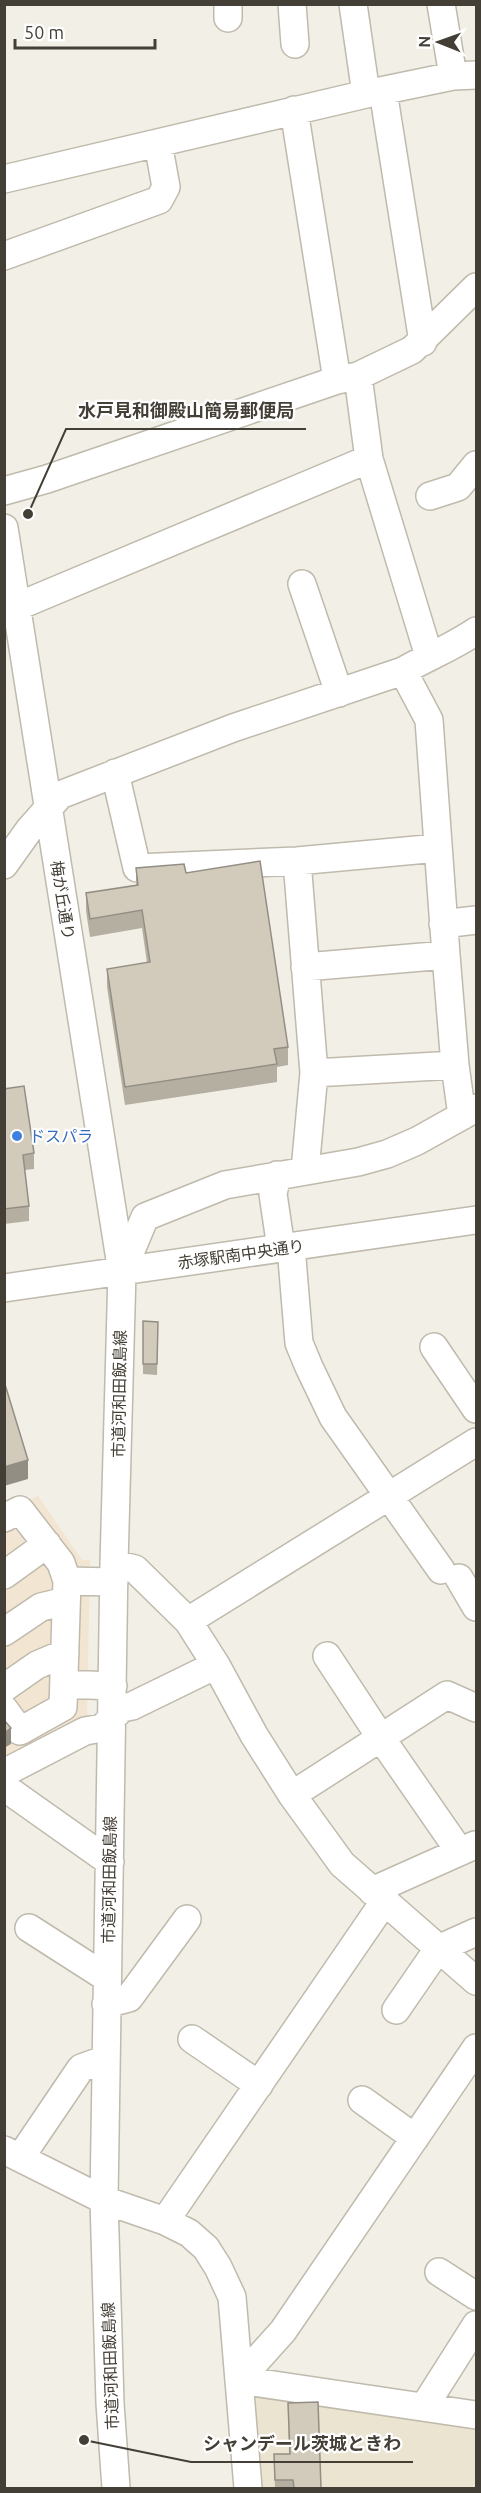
<svg xmlns="http://www.w3.org/2000/svg" width="481" height="2493" viewBox="0 0 481 2493" font-family="Ubuntu,'Noto Sans JP',sans-serif">
<style>
.commercial{fill:#f2e6d2}
.education{fill:#eae4d1}
.lines{fill:none;stroke-linecap:round;stroke-linejoin:round}
.minor-casing{stroke:#bfbaac;stroke-width:30}
.minor{stroke:#fff;stroke-width:27}
.wall{fill:#b5afa2}
.shaded-wall{fill:#938e84}
.building{fill:#d2cbbc;stroke:#938e84;stroke-width:1.5}
.shop-dot{fill:#3f7fe0;stroke:#fff;stroke-width:2}
.labels{text-anchor:middle;stroke-width:4.5;stroke-linejoin:round;paint-order:stroke}
.street-label{font-size:16px;fill:#443f36;stroke:#fff}
.shop-label{font-size:16px;fill:#366cbe;stroke:#fff;text-anchor:start}
.leader{fill:none;stroke:#443f36;stroke-width:2}
.callout-dot{fill:#443f36;stroke:#fff;stroke-width:2}
.callout-label{font-size:18px;text-anchor:middle;font-weight:bold;fill:#443f36;stroke:#fff;stroke-width:4.5;stroke-linejoin:round;paint-order:stroke}
</style>
<rect width="100%" height="100%" fill="#f2efe6"/>
<!-- commercial -->
<path class="commercial" d="M38,1496L82,1560H90L87,1721L4,1767V1512Z"/>
<!-- education -->
<path class="education" d="M248,2391L476,2425V2488H252Z"/>
<g class="lines">
<!-- minor casing -->
<g class="minor-casing">
<path id="minor" d="M228,4V18
M292,4L295,44
M353,4L366,94
M441,4L453,76
M383,91L423,342
M294,110L337,380
M4,179L366,94L453,76L476,75
M4,256L159,200L166,187L158,143
M358,376L369,459L429,656
M4,491L47,479L337,380L358,376L412,350L476,287
M430,496L458,487L476,465
M4,528L122,1272L114,1564L104,2200L110,2403L116,2488
M302,584L339,693
M16,607L369,459
M403,671L429,720L446,955L455,1065L462,1116
M115,773L137,868L297,861L438,848
M297,861L314,1073L305,1170
M4,865L29,830L60,795L233,728L403,671C427,657 453,647 476,631
M443,924L476,920
M305,967L446,955
M314,1073L455,1065
M277,1175L273,1194L281,1248
M291,1247L299,1343L309,1367L333,1417L441,1570
M122,1272L145,1217L225,1185L358,1162L387,1154L417,1141L476,1108
M4,1288L476,1220
M434,1347L476,1409
M4,1518L20,1510L61,1563L67,1581L63,1707L20,1731L4,1709
M114,1564L135,1569L188,1621L216,1665L254,1735L292,1795L342,1864L476,1981
M4,1575L47,1544
M459,1578L476,1607
M67,1581L114,1582
M188,1621L476,1442
M4,1632L41,1607L66,1601
M327,1656L381,1738L460,1852
M64,1684L113,1686
M4,1688L37,1665L65,1653
M4,1773L85,1731L102,1728L122,1708L132,1706L216,1665
M4,1787L110,1862
M292,1795L447,1695L476,1708
M372,1891L475,1845
M29,1928L107,1978
M106,2004L129,1998L187,1919
M396,2010L438,1949L476,1932
M192,2039L259,2085
M362,2100L415,2138
M4,2150L104,2200L165,2221L189,2233L206,2248L218,2267L232,2297L248,2488
M20,2158L81,2068L106,2059
M165,2221L384,1902
M439,2272L476,2296
M239,2380L283,2331L476,2048
M239,2380L476,2415
M424,2407L476,2325"/>
</g>
<!-- minor -->
<use href="#minor" class="minor"/>
</g>
<!-- wall -->
<path class="wall" d="M136,868L186,873L288,1047V1065L277,1067V1082L125,1105L107,987V969L147,963L142,928L90,937L86,911V893L136,885Z
M4,1089L34,1153V1169L25,1170L29,1206V1221L4,1224Z
M143,1321L158,1322L157,1375L143,1374Z
M288,2403L321,2488H275L274,2454H289Z"/>
<!-- shaded-wall -->
<path class="shaded-wall" d="M28,1460V1479L4,1486V1467Z
M11,1728V1744L4,1748V1733Z"/>
<!-- building -->
<path class="building" d="M260,861L288,1047L274,1049L277,1064L125,1087L107,969L150,962L142,910L90,919L86,893L138,885L136,868L184,864L186,873Z
M24,1086L34,1153L23,1155L29,1206L4,1209V1089Z
M143,1321L158,1322L157,1364H143Z
M4,1381L28,1460L4,1467Z
M4,1720L11,1728L4,1733Z
M318,2402L321,2488H294L293,2480H275L274,2454H290L288,2403Z"/>
<!-- markers -->
<circle class="shop-dot" cx="17" cy="1136" r="6"/>
<g class="labels">
<!-- street labels -->
<g class="street-label">
<text transform="translate(63 900) rotate(81)" y="6">梅が丘通り</text>
<text transform="translate(241 1254) rotate(-8)" y="6">赤塚駅南中央通り</text>
<text transform="translate(119 1394) rotate(-89)" y="6">市道河和田飯島線</text>
<text transform="translate(109 1880) rotate(-89)" y="6">市道河和田飯島線</text>
<text transform="translate(110 2366) rotate(-92)" y="6">市道河和田飯島線</text>
</g>
<!-- shop labels -->
<g class="shop-label">
<text x="29" y="1142">ドスパラ</text>
</g>
</g>
<!-- callouts -->
<path class="leader" d="M28 514L66 429H306M84 2440L191 2462H413"/>
<g class="callout-dot">
<circle cx="28" cy="514" r="6"/>
<circle cx="84" cy="2440" r="6"/>
</g>
<g class="callout-label">
<text x="186" y="417">水戸見和御殿山簡易郵便局</text>
<text x="302" y="2450">シャンデール茨城ときわ</text>
</g>
<!-- border -->
<rect width="481" height="2493" fill="none" stroke="#443f36" stroke-width="12"/>
<!-- north arrow -->
<g transform="translate(439 42) rotate(271)" stroke="#ffffff" stroke-width="4.5" paint-order="stroke">
<path d="M0-4.5L10 22L0 15L-10 22Z" fill="#443f36"/>
<text y="-9" font-size="16" font-weight="bold" text-anchor="middle" fill="#443f36">N</text>
</g>
<!-- scale -->
<path d="M15 39v9h140v-9" fill="none" stroke="#443f36" stroke-width="3"/>
<text x="24" y="39" font-size="18" fill="#443f36" stroke="#ffffff" stroke-width="4.5" paint-order="stroke">50 m</text>
</svg>
